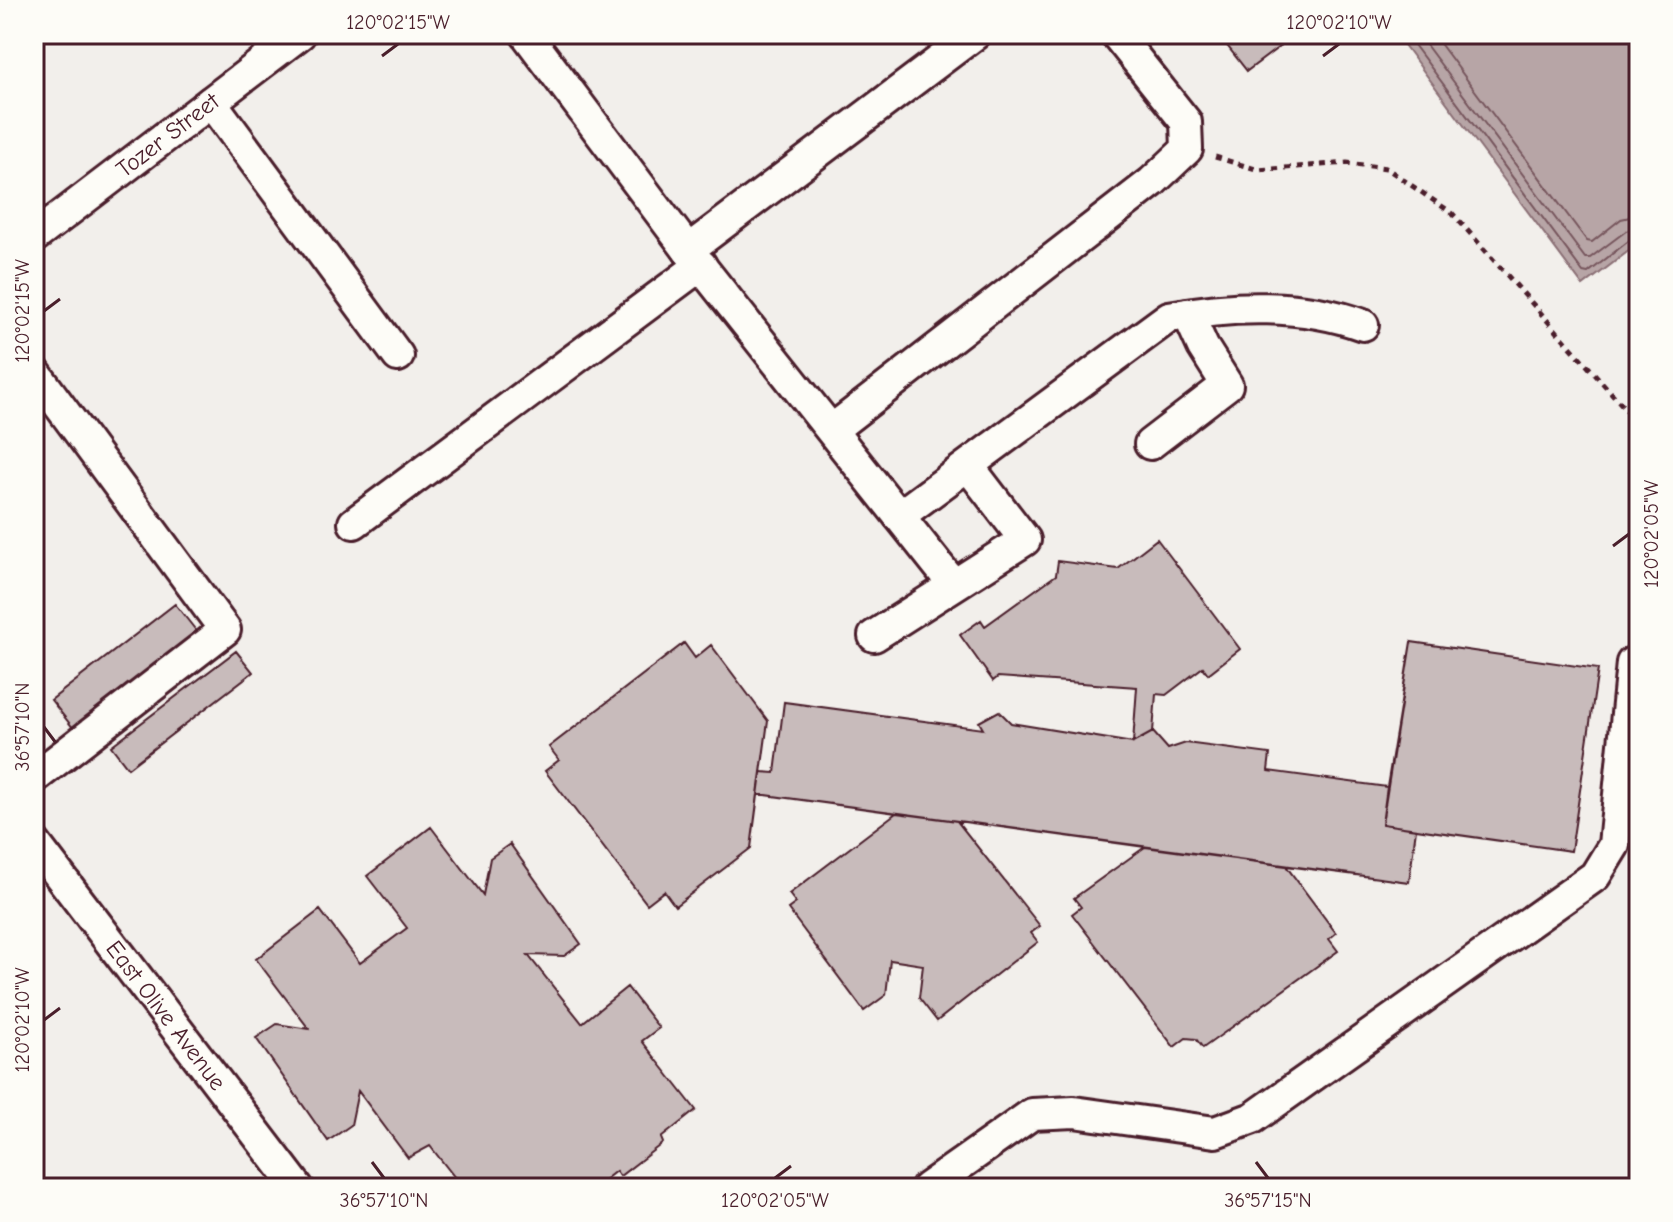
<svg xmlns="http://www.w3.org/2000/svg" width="1673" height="1222" viewBox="0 0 1673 1222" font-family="'Comic Neue',sans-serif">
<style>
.water{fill:#b7a5a6;stroke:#8b6f75;stroke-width:2}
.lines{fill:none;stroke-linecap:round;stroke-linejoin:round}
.shore{stroke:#76555c;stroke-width:2}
.building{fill:#c8bbbb;stroke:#4a1f2b;stroke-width:2}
.minor-casing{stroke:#4a1f2b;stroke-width:36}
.path{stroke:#4a1f2b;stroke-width:5;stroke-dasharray:6 6;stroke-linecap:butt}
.minor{stroke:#fdfcf7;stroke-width:30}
.ticks{fill:none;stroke:#4a1f2b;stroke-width:3}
.labels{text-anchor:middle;stroke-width:6;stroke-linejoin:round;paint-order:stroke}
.street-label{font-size:24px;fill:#4a1f2b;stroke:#fdfcf7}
.neatline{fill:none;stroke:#4a1f2b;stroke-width:3}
.ticks-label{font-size:20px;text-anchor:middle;fill:#4a1f2b}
</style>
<rect width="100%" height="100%" fill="#f2efeb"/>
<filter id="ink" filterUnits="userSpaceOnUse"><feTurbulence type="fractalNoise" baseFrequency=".0125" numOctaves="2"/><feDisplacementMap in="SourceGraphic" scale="16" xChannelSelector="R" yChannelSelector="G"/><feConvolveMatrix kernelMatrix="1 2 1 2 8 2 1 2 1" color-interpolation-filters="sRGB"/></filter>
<g filter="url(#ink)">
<!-- water -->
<path class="water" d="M1396,34H1639V243L1583,286Z"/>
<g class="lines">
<!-- shore -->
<path class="shore" d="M1406,34L1583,272L1588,273L1631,239L1639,238
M1418,34L1585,258H1590L1626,231L1639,227
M1433,34L1587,241L1592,242L1621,219L1639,215"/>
</g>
<!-- building -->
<path class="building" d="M1218,34H1288L1291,38L1247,71Z
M1157,539L1240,649L1208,674L1203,667L1166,695L1156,694L1153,732L1168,749L1186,743L1270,754L1268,771L1387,787L1411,642L1598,669L1571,851L1416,829L1409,882L1286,866L1336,933L1329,939L1338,951L1203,1048L1196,1039L1186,1038L1174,1047L1072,914L1081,907L1074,898L1145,847L957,821L1040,926L1031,933L1038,942L937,1021L919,998L923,965L890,960L886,995L864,1011L788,909L796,903L789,894L896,813L758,794L751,848L675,906L664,891L647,904L545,771L559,760L549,747L684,643L695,658L711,645L768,721L761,772L775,773L784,702L983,729L979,722L999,711L1011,723L1133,743L1137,687L998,677L993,681L960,635L981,620L985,626L1056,575L1058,561L1118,569Z
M1157,539L1240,649L1208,674L1203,667L1166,695L1156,694L1153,732L1133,743L1137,687L998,677L993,681L960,635L981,620L985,626L1056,575L1058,561L1118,569Z
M175,604L198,633L74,729L51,700Z
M1411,642L1598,669L1571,851L1382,824Z
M684,643L695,658L711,645L768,721L751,848L675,906L664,891L647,904L545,771L559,760L549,747Z
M236,651L253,672L128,768L111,746Z
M784,702L983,729L979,722L999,711L1011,723L1133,743L1153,732L1168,749L1186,743L1270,754L1268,771L1387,787L1382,824L1416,829L1409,882L758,794L761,772L775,773Z
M896,813L957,821L1040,926L1031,933L1038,942L937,1021L919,998L923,965L890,960L886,995L864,1011L788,909L796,903L789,894Z
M431,827L483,895L490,858L510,844L581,944L564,956L528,955L582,1023L627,987L659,1028L642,1041L696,1110L661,1138L663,1143L620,1176L616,1171L598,1185L601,1188H463L430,1146L408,1158L358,1091L351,1125L328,1141L256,1038L277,1024L309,1029L256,959L320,910L360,963L407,928L367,876Z
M1145,847L1286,866L1336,933L1329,939L1338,951L1203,1048L1196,1039L1186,1038L1174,1047L1072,914L1081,907L1074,898Z"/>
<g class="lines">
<!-- minor casing -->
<g class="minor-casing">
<g id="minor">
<path d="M526,34L688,250L899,516L1169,317C1232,305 1303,303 1363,325"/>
<path d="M211,102L398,356"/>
<path id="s1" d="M34,237L300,34"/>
<path d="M688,250L975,34"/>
<path d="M34,371L225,630L34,778"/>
<path d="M833,429L1152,182L1187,149L1186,122L1116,34"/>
<path d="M1150,444L1227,385L1203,347L1188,314"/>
<path d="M899,516L953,584"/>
<path d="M354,523L701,265"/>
<path d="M874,636L1025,540L969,467"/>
<path id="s2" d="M34,842L298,1188"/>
<path d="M927,1188L1032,1114L1074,1112L1215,1132L1253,1118L1595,876L1614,845L1632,663"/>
</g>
</g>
<!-- path -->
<path class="path" d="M1215,157L1259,170L1347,163L1386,168L1452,213L1639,424"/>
<!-- minor -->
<use href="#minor" class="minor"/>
</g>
</g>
<!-- ticks -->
<path class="ticks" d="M382,56L398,44M1323,56L1339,44M44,311L60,299M1613,546L1629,534M44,727L56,743M44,1020L60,1008M372,1162L384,1178M1256,1162L1268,1178M775,1178L791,1166"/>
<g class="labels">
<!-- street labels -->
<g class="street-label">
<text dy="8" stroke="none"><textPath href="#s1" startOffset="168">Tozer Street</textPath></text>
<text dy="8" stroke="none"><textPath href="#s2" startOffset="218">East Olive Avenue</textPath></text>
</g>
</g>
<!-- margin -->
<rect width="1673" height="1222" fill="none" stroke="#fdfcf7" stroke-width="88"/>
<rect x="44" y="44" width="1585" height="1134" class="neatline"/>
<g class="ticks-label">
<text x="398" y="29">120°02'15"W</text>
<text x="1339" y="29">120°02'10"W</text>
<text transform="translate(22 311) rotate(-90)" y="7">120°02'15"W</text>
<text transform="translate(1651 534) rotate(-90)" y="7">120°02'05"W</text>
<text transform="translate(22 727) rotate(-90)" y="7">36°57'10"N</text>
<text transform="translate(22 1020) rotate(-90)" y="7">120°02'10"W</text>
<text x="384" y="1207">36°57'10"N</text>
<text x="775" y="1207">120°02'05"W</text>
<text x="1268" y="1207">36°57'15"N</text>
</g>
</svg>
